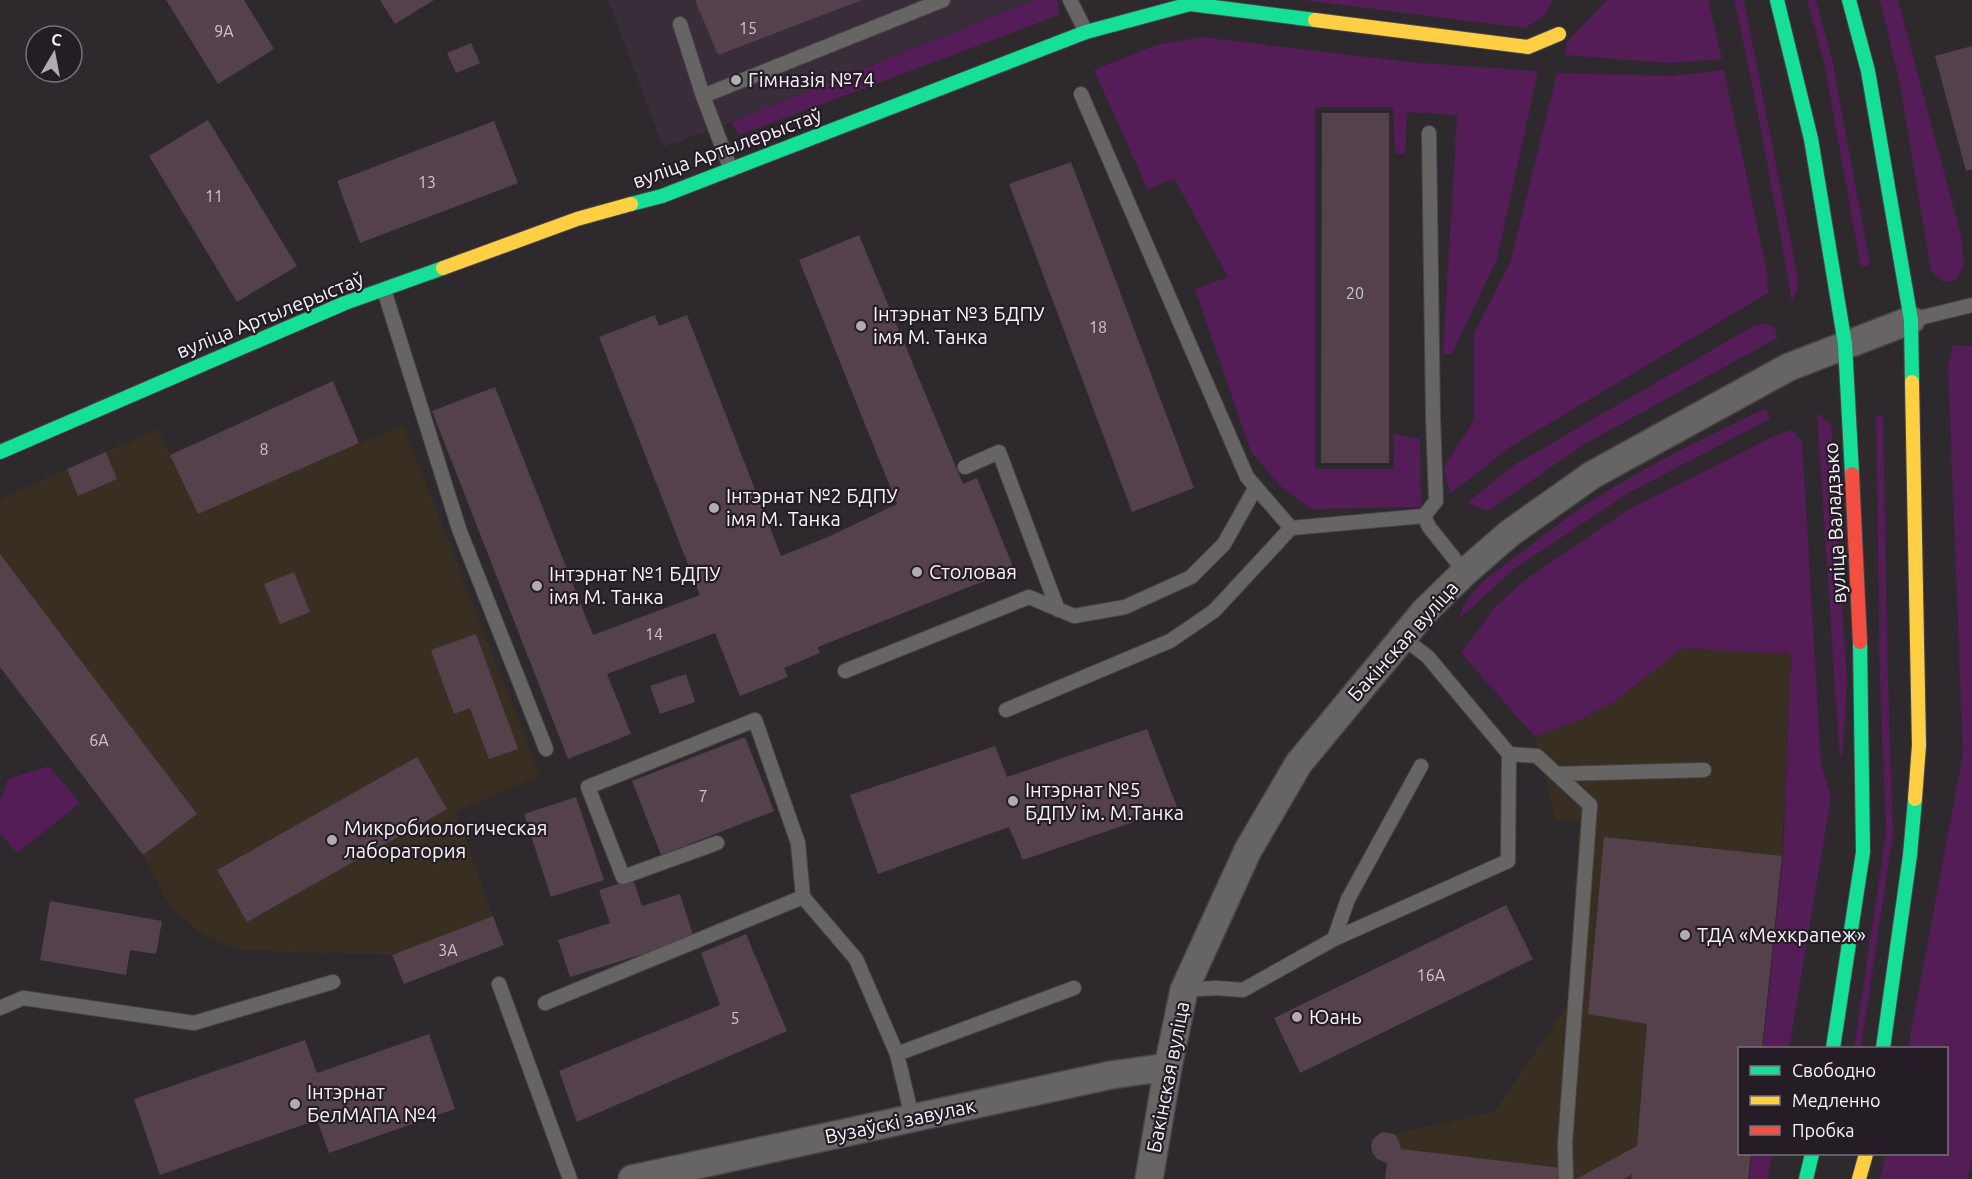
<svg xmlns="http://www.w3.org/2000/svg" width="1972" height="1179" viewBox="0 0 1972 1179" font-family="Ubuntu,sans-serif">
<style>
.built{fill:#392d3a}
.industrial{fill:#382e22}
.green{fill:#541d57}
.building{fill:#54414c}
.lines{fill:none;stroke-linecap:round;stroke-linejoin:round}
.lane-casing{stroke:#484649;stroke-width:16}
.street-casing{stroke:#484649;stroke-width:30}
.fast-casing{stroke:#484649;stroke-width:16}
.slow-casing{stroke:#484649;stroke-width:16}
.jam-casing{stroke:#484649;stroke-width:16}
.lane{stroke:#676464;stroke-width:14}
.street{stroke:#676464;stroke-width:27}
.fast{stroke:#16e098;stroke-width:14}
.slow{stroke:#ffcf43;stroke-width:14}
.jam{stroke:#f24e42;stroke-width:14}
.poi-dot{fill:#b0acb1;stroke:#251d26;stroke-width:2}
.labels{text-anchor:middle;stroke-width:4.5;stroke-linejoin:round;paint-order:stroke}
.number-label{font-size:16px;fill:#cec6cd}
.poi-label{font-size:20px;fill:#f7f2f8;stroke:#251d26;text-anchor:start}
.street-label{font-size:20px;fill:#f7f2f8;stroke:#251d26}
</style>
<rect width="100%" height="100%" fill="#2d292d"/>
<!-- built -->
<path class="built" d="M608,0H1034L716,128L663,147Z"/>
<!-- industrial -->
<path class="industrial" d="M333,381L359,443L403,425L540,776L456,812L493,916L392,955L239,950L199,933L169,905L143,855L0,667V499L158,429L170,455Z
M1683,648L1791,654L1782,856L1762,1048H1740V1154H1751L1748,1179H1385L1387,1163L1377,1159L1372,1152L1371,1146L1373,1139L1377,1135L1382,1132L1394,1134L1495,1111L1568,1004L1579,822L1555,820L1535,737L1582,719L1615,701Z"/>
<!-- green -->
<path class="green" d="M1034,0H1058L1059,15L739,135L731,122Z
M1303,0H1553L1545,15L1525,28Z
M1607,0H1708L1722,59L1670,63L1565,55L1566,43Z
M1734,0H1744L1797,273V288L1792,302C1774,201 1757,100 1734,0Z
M1807,0H1816L1832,59L1870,264L1861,268L1824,62Z
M1880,0H1898L1961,236L1964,265L1955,281L1943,282L1931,271L1900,85Z
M1201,37L1409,62L1538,71L1497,259L1452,354H1443L1457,115L1407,112L1405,154L1395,153L1393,107H1315V469H1394L1393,434L1420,439L1421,507L1311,509L1280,486L1251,452L1195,289L1228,277L1174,178L1148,190L1094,70L1156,45Z
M1724,70L1767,272L1768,293L1513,445L1450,494L1444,467L1474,420V333L1510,263L1557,73L1671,76Z
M1768,324L1775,328L1777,338L1583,445L1488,511L1467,503L1514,465L1755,325Z
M1953,345L1972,346V1159L1967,1179H1880L1886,1154H1946V1048H1908L1963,753L1948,367Z
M1766,408L1770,419L1630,492L1514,569L1459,619C1465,591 1493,574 1515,557C1546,533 1578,508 1612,488C1661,459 1714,433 1766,408Z
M1817,413L1831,424L1847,682L1842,760L1839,749Z
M1876,415L1883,416L1888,682L1893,834L1861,1048H1854L1886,833L1880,680Z
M1792,430L1802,441L1821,764L1831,797L1789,1048H1763L1783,856L1791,654L1683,648L1615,701L1582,719L1535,737L1461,653L1495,607L1526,579L1629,509L1778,434Z
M49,766L80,803L17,853L0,833V801L8,779Z
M1752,1154H1772L1768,1179H1749Z"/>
<!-- building -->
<path class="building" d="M166,0H244L274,49L218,84Z
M380,0H434L395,24Z
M695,0H862L718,55Z
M471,43L480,63L456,73L447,53Z
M1972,46V169L1966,171L1935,56Z
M1322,113H1389V463H1321Z
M208,120L297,266L237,302L149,156Z
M494,121L518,183L360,243L337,181Z
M1071,162L1194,488L1132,512L1009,184Z
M859,235L963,484L977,478L1014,569L818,647L820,653L784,668L788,677L740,696L715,633L607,674L631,734L568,759L432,411L495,387L593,635L700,595L599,337L655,315L659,326L687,315L781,556L828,537L897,504L799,260Z
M333,381L359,443L198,514L170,455Z
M106,452L117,479L78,496L67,469Z
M0,554L197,814L143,855L0,667Z
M294,572L310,612L280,624L264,584Z
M476,634L518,749L489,759L470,708L454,714L431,650Z
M686,674L695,702L660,714L650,686Z
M1147,729L1177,807L1023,860L1009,827L878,874L850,795L995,746L1007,777Z
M745,737L774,811L661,855L632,781Z
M417,757L447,809L247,922L217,870Z
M576,797L604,880L551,897L524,814Z
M1604,837L1782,856L1762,1048H1740V1154H1751L1748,1179H1631L1632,1174L1624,1179H1576L1637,1146L1647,1024L1588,1014Z
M633,879L642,906L680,894L694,938L570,977L558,940L610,923L599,890Z
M50,901L162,921L156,954L130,950L126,975L40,960Z
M1506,905L1533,959L1300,1073L1274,1018Z
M493,916L504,945L404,984L392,955Z
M746,934L787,1031L577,1122L559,1071L720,1005L701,953Z
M429,1034L455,1109L329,1153L317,1120L160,1175L134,1099L305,1040L317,1073Z
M1382,1132L1394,1134L1398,1139L1401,1149L1561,1168L1560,1179H1385L1387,1163L1377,1159L1372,1152L1371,1146L1373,1139Z"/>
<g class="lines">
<!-- lane casing -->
<g class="lane-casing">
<path id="lane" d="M1070,0L1086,32
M680,24L703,96L943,0
M1081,94L1247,477L1291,528L1424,516
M703,96L731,170
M1429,133L1433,417L1436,501L1424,516L1429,527L1465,572
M384,290L459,529L546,749
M1911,320L1972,305
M965,467L999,452L1058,610
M845,671L1029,597L1074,616L1125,607L1191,577L1224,544L1256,487
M1006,710L1170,641L1214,611L1291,528
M1509,754L1537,756L1590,805L1565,1143L1566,1179
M1556,774L1704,770
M717,843L623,877L588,787L755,720L798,843L803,897L856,959L897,1054L912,1117
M1334,939L1348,899L1421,766
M499,984L570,1179
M1184,990L1216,988L1243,990L1334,939L1508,861L1509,754L1428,657L1402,637
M545,1003L803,897
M0,1008L23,998L194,1023L333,982
M897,1054L1074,988"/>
</g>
<!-- street casing -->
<g class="street-casing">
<path id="street" d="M632,1179L1111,1075L1168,1067
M1149,1179L1168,1067L1184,990L1248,850L1299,763L1424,612L1465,572L1510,533L1592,475L1789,367L1911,320"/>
</g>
<!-- fast casing -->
<g class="fast-casing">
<path id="fast" d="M1777,0L1811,139L1845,344L1852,474
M1849,0L1868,71L1911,320L1912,382
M631,204L662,196L1086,32L1190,4L1315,20
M0,452L345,303L443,268
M1833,1048L1863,852L1860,642
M1883,1048L1910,855L1915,799
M1806,1179L1812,1154"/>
</g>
<!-- slow casing -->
<g class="slow-casing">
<path id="slow" d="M1315,20L1528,47L1559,34
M443,268L577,219L631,204
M1912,382L1919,745L1915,799
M1859,1179L1866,1154"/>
</g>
<!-- jam casing -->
<g class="jam-casing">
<path id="jam" d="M1852,474L1860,642"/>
</g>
<!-- lane -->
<use href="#lane" class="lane"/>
<!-- street -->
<use href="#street" class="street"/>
<!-- fast -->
<use href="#fast" class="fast"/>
<!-- slow -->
<use href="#slow" class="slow"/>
<!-- jam -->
<use href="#jam" class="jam"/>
</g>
<!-- markers -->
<g class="poi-dot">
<circle cx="736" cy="80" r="6"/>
<circle cx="861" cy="326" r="6"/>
<circle cx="714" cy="508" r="6"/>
<circle cx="917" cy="572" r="6"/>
<circle cx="537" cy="586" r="6"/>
<circle cx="1013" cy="801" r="6"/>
<circle cx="332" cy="840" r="6"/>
<circle cx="1685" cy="935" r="6"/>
<circle cx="1297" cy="1017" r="6"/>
<circle cx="295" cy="1104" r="6"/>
</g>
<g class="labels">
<!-- number labels -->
<g class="number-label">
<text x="748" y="34">15</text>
<text x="224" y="37">9А</text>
<text x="427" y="188">13</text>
<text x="214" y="202">11</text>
<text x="1355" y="299">20</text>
<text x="1098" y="333">18</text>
<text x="264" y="455">8</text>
<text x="654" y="640">14</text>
<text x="99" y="746">6А</text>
<text x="703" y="802">7</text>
<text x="448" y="956">3А</text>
<text x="1431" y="981">16А</text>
<text x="735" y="1024">5</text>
</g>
<!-- poi labels -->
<g class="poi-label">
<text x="748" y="87">Гімназія №74</text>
<text x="873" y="321">Інтэрнат №3 БДПУ<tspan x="873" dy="23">імя М. Танка</tspan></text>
<text x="726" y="503">Інтэрнат №2 БДПУ<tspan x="726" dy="23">імя М. Танка</tspan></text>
<text x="929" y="579">Столовая</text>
<text x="549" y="581">Інтэрнат №1 БДПУ<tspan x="549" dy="23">імя М. Танка</tspan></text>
<text x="1025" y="797">Інтэрнат №5<tspan x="1025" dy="23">БДПУ ім. М.Танка</tspan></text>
<text x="344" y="835">Микробиологическая<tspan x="344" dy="23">лаборатория</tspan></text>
<text x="1697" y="942">ТДА «Мехкрапеж»</text>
<text x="1309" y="1024">Юань</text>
<text x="307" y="1099">Інтэрнат<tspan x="307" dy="23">БелМАПА №4</tspan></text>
</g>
<!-- street labels -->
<g class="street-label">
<text transform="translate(727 148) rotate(-20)" y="7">вуліца Артылерыстаў</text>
<text transform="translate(270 315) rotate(-22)" y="7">вуліца Артылерыстаў</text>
<text transform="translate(1835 523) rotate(-93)" y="7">вуліца Валадзько</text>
<text transform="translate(1403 641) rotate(-48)" y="7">Бакінская вуліца</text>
<text transform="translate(1168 1077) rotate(-79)" y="7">Бакінская вуліца</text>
<text transform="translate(900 1121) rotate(-12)" y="7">Вузаўскі завулак</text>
</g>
</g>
<!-- legend -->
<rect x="1738" y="1047" width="210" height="108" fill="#251d26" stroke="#79727a" stroke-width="1.5"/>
<rect x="1750" y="1066" width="30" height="9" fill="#16e098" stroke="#79727a" stroke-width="1.5"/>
<text x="1792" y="1077" font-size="18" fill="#f7f2f8">Свободно</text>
<rect x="1750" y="1096" width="30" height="9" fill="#ffcf43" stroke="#79727a" stroke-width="1.5"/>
<text x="1792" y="1107" font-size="18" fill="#f7f2f8">Медленно</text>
<rect x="1750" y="1126" width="30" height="9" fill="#f24e42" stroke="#79727a" stroke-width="1.5"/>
<text x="1792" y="1137" font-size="18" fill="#f7f2f8">Пробка</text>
<!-- north arrow -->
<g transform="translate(54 54) rotate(10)"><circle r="28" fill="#251d26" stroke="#79727a" stroke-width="1.5"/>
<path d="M0-4.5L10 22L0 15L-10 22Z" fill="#b0acb1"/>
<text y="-9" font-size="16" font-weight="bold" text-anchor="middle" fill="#f7f2f8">С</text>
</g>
</svg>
